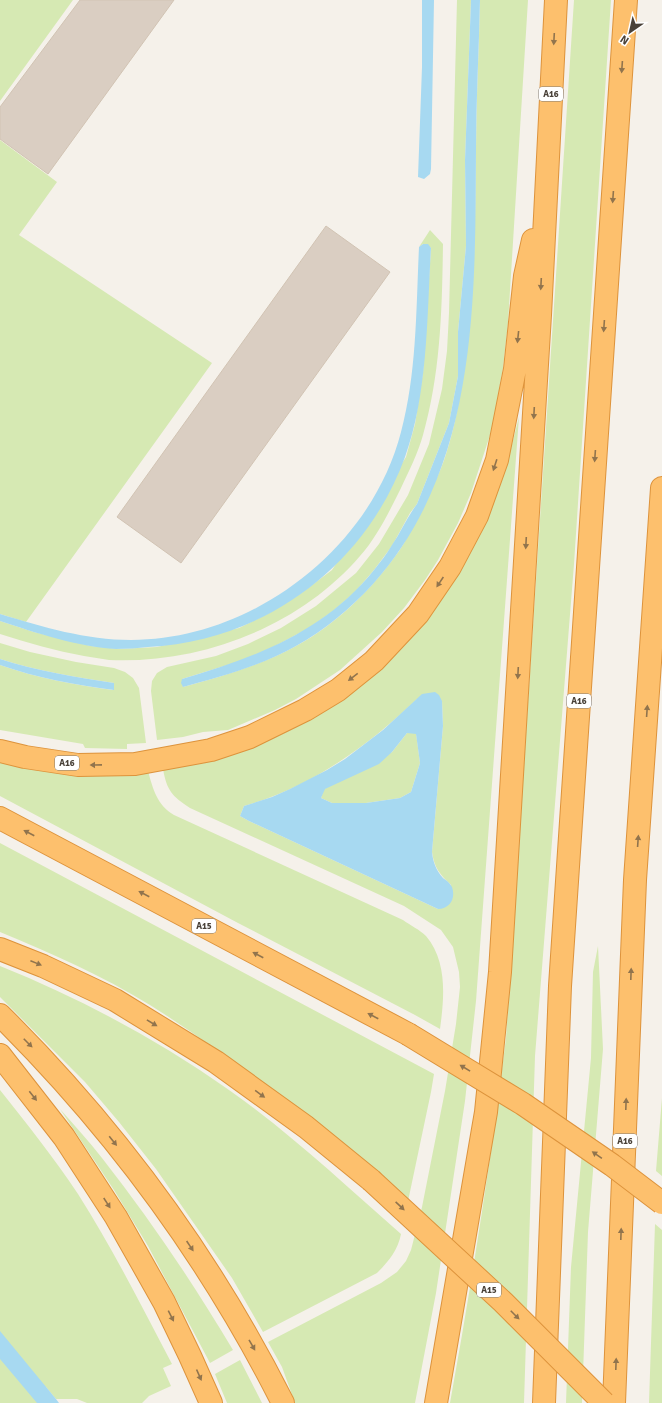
<svg xmlns="http://www.w3.org/2000/svg" width="662" height="1403" viewBox="0 0 662 1403" font-family="Signika,sans-serif">
<style>
.green{fill:#d6e9b3;fill-rule:evenodd}
.water{fill:#a7d9f1;fill-rule:evenodd}
.building{fill:#dacec2;stroke:#d1c3b3}
.lines{fill:none;stroke-linecap:round;stroke-linejoin:round}
.motorway-casing{stroke:#dd933c;stroke-width:24}
.motorway{stroke:#fdc06d;stroke-width:22}
.motorway-bridge-casing{stroke:#dd933c;stroke-width:24;stroke-linecap:butt}
.motorway-bridge{stroke:#fdc06d;stroke-width:22}
.oneway{fill:#91744d}
.labels{text-anchor:middle;stroke-width:3;stroke-linejoin:round;paint-order:stroke}
.shield{fill:#fff;stroke:#807a74;stroke-width:1}
.shield-label{font-size:9px;font-weight:bold;fill:#494138}
</style>
<rect width="100%" height="100%" fill="#f5f1ea"/>
<!-- green -->
<path class="green" d="M0,0H73L0,101Z
M457,0H471L465,160L466,246L458,332V376L449,423L417,504L410,513L392,546L374,570L355,592L333,611L309,628L277,645L247,659L182,679L183,687C220,677 262,665 296,646C337,624 372,589 399,551C406,541 411,529 416,518C427,497 439,477 446,454C453,433 457,412 461,390C475,310 475,230 476,150C476,100 479,50 480,0H528L508,323L503,368L492,429L471,493L458,523L438,560L425,580L404,608L382,632L340,670L296,699L275,710L228,730L203,732L183,737L157,740L151,691L152,681L157,673L167,667L216,656L248,644L281,628L316,606L356,573L379,544L408,495L429,444L442,389L447,351L449,313Z
M574,0H611L574,564L535,1056L524,1403H450C472,1282 491,1160 506,1038Z
M0,140L57,182L19,235L212,363L26,622L0,614Z
M430,230L443,244C442,308 441,372 423,435C418,453 409,471 401,488C389,512 377,537 360,556C299,627 201,664 109,660C101,659 92,657 84,656C56,651 28,643 0,634V621L34,632L91,646L119,649L157,647L239,628L271,612L300,594L332,570L406,457L415,424L423,372L431,248L423,244L419,247Z
M519,417L476,1001L465,1101L436,1293L415,1403H295L282,1367L268,1342L381,1283L397,1272L406,1261L411,1250L422,1207L445,1091L456,1024L460,987L459,972L453,947L441,930L404,906L190,808C172,796 167,791 163,769L190,765L222,757L282,734L308,721L380,669L399,650L420,627L500,481L510,452ZM417,699L442,701L443,726L432,852C434,867 440,875 451,885L438,909L249,821L240,816L244,806C310,788 368,746 417,699Z
M0,643L30,652L76,662L114,668L125,672L133,678L139,688L146,743L127,744V749L85,748L83,744L0,730V665C37,678 75,685 113,690L114,683C76,677 37,671 0,659Z
M407,733H416L420,763L411,792L400,798L366,803H332L321,798L324,789L392,752Z
M0,760L148,771C153,789 157,805 174,815L403,920C410,925 420,930 426,936C448,962 444,999 440,1029L415,1015L238,923L0,796Z
M0,843L434,1074L431,1092L407,1206C324,1136 243,1063 150,1005C103,976 51,953 0,932Z
M598,946L603,1049L588,1232L582,1403H566L571,1267L591,1058L593,972Z
M0,966C80,998 158,1040 229,1090C290,1133 345,1185 401,1234C398,1250 389,1261 377,1273L263,1332L232,1278L156,1169L119,1122L85,1082L0,997Z
M0,1090C27,1124 54,1158 78,1194C113,1249 142,1307 172,1364L163,1368L171,1386L149,1396L142,1403H87L77,1399H56L45,1386L54,1403H0Z
M662,1098V1176L656,1171Z
M60,1109C74,1125 89,1141 102,1158C150,1219 193,1283 233,1350L210,1363L148,1246L114,1190Z
M655,1224L662,1230V1403H649Z
M240,1360L262,1403H227L215,1374Z"/>
<!-- water -->
<path class="water" d="M422,0H434L431,169L430,174L424,179L418,177L422,67Z
M471,0H480C479,50 476,100 476,150C475,298 479,466 373,584C351,608 325,630 296,646C263,665 220,677 183,687L181,683L182,679C255,658 325,631 374,570C380,562 387,554 392,545C401,532 407,517 417,504L449,423L458,376V332L466,246L465,160Z
M423,244H428L431,248C427,315 428,394 405,457C365,567 264,641 148,647C138,648 127,649 116,649C79,647 36,633 0,621V614C43,627 86,640 131,640C252,640 371,549 401,432C417,372 416,309 419,247Z
M0,659C37,671 76,677 114,683V690C75,685 37,678 0,665Z
M435,692L439,695L442,701L443,726L432,852C433,862 436,870 443,878C446,880 450,883 452,887C456,898 450,909 438,909L249,821L240,816L244,806L272,797L290,789L327,770L345,759L383,730L422,694ZM407,733L416,734L420,763L411,792L400,798L366,803H332L321,798L325,789L379,764L392,752Z
M0,1331L56,1399L59,1403H37L0,1359Z"/>
<!-- building -->
<path class="building" d="M80,0H174L48,174L0,139V107Z
M326,226L390,272L181,563L117,517Z"/>
<g class="lines">
<!-- motorway casing -->
<g class="motorway-casing">
<path id="motorway" d="M0,751L25,757L78,765L135,764L211,750L250,737L305,710L338,690L374,661L418,614L450,567L477,516L497,460L515,369L525,276L533,240
M0,818L408,1034
M0,949L43,966L115,1000L216,1062L306,1127L371,1180
M0,1015C114,1128 211,1260 283,1403
M0,1055L64,1137L116,1217L164,1302L190,1356L211,1403
M436,1403L486,1112L500,972L540,315L556,0
M544,1403L560,986L626,0
M614,1403L635,880L662,488"/>
</g>
<!-- motorway -->
<use href="#motorway" class="motorway"/>
<!-- motorway-bridge casing -->
<g class="motorway-bridge-casing">
<path id="motorway-bridge" d="M408,1034L523,1104L612,1165L662,1203
M371,1180L503,1302L604,1403"/>
</g>
<!-- motorway-bridge -->
<use href="#motorway-bridge" class="motorway-bridge"/>
</g>
<!-- one-way arrows -->
<defs><path id="oneway-solid" d="M-6-.8H1V-3.2L6.5 0L1 3.2V.8H-6Z"/></defs>
<g class="oneway">
<use href="#oneway-solid" transform="translate(554 39) rotate(93)"/>
<use href="#oneway-solid" transform="translate(622 67) rotate(94)"/>
<use href="#oneway-solid" transform="translate(613 197) rotate(94)"/>
<use href="#oneway-solid" transform="translate(541 284) rotate(93)"/>
<use href="#oneway-solid" transform="translate(604 326) rotate(94)"/>
<use href="#oneway-solid" transform="translate(518 337) rotate(96)"/>
<use href="#oneway-solid" transform="translate(534 413) rotate(93)"/>
<use href="#oneway-solid" transform="translate(595 456) rotate(94)"/>
<use href="#oneway-solid" transform="translate(495 465) rotate(108)"/>
<use href="#oneway-solid" transform="translate(526 543) rotate(93)"/>
<use href="#oneway-solid" transform="translate(440 582) rotate(124)"/>
<use href="#oneway-solid" transform="translate(518 673) rotate(93)"/>
<use href="#oneway-solid" transform="translate(353 677) rotate(142)"/>
<use href="#oneway-solid" transform="translate(647 711) rotate(-86)"/>
<use href="#oneway-solid" transform="translate(96 765) rotate(179)"/>
<use href="#oneway-solid" transform="translate(29 833) rotate(-152)"/>
<use href="#oneway-solid" transform="translate(638 841) rotate(-86)"/>
<use href="#oneway-solid" transform="translate(144 894) rotate(-152)"/>
<use href="#oneway-solid" transform="translate(258 955) rotate(-152)"/>
<use href="#oneway-solid" transform="translate(36 963) rotate(22)"/>
<use href="#oneway-solid" transform="translate(631 974) rotate(-88)"/>
<use href="#oneway-solid" transform="translate(373 1016) rotate(-152)"/>
<use href="#oneway-solid" transform="translate(152 1023) rotate(31)"/>
<use href="#oneway-solid" transform="translate(28 1043) rotate(45)"/>
<use href="#oneway-solid" transform="translate(465 1068) rotate(-149)"/>
<use href="#oneway-solid" transform="translate(260 1094) rotate(36)"/>
<use href="#oneway-solid" transform="translate(33 1096) rotate(52)"/>
<use href="#oneway-solid" transform="translate(626 1104) rotate(-88)"/>
<use href="#oneway-solid" transform="translate(113 1141) rotate(51)"/>
<use href="#oneway-solid" transform="translate(597 1155) rotate(-145)"/>
<use href="#oneway-solid" transform="translate(107 1203) rotate(57)"/>
<use href="#oneway-solid" transform="translate(400 1206) rotate(43)"/>
<use href="#oneway-solid" transform="translate(621 1234) rotate(-88)"/>
<use href="#oneway-solid" transform="translate(190 1246) rotate(56)"/>
<use href="#oneway-solid" transform="translate(515 1315) rotate(45)"/>
<use href="#oneway-solid" transform="translate(171 1316) rotate(63)"/>
<use href="#oneway-solid" transform="translate(252 1345) rotate(60)"/>
<use href="#oneway-solid" transform="translate(616 1364) rotate(-88)"/>
<use href="#oneway-solid" transform="translate(199 1375) rotate(66)"/>
</g>
<g class="labels">
<!-- shield labels -->
<g class="shield">
<rect x="539" y="87" width="24" height="14" rx="3"/>
<rect x="567" y="694" width="24" height="14" rx="3"/>
<rect x="55" y="756" width="24" height="14" rx="3"/>
<rect x="192" y="919" width="24" height="14" rx="3"/>
<rect x="613" y="1134" width="24" height="14" rx="3"/>
<rect x="477" y="1283" width="24" height="14" rx="3"/>
</g>
<g class="shield-label">
<text x="551" y="97">A16</text>
<text x="579" y="704">A16</text>
<text x="67" y="766">A16</text>
<text x="204" y="929">A15</text>
<text x="625" y="1144">A16</text>
<text x="489" y="1293">A15</text>
</g>
</g>
<!-- north arrow -->
<g transform="translate(630 32) rotate(214)" stroke="#ffffff" stroke-width="3" paint-order="stroke">
<path d="M0-3L7 15L0 10L-7 15Z" fill="#494138"/>
<text y="-6" font-size="11" font-weight="bold" text-anchor="middle" fill="#494138">N</text>
</g>
</svg>
